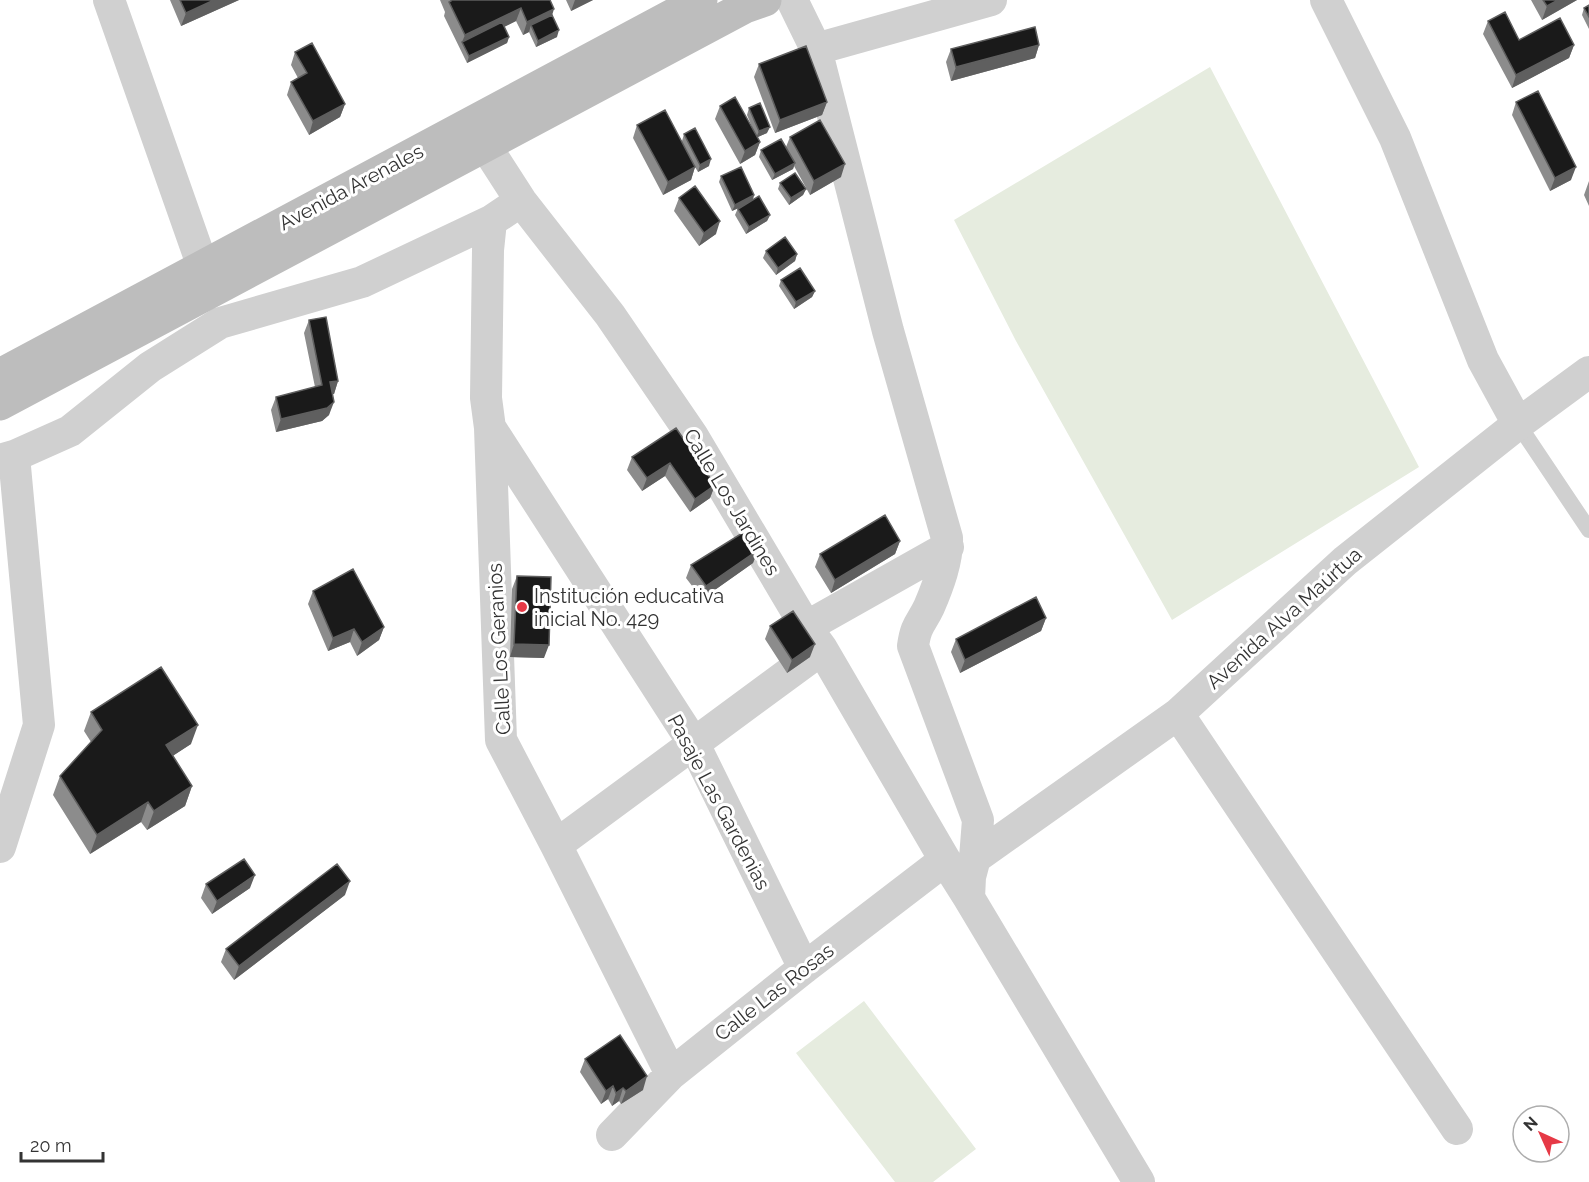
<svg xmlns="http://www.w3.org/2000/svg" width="1589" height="1182" viewBox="0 0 1589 1182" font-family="Raleway,sans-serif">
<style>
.green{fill:#e6ecdf}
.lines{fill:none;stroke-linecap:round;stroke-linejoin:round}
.service{stroke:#d0d0d0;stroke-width:16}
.minor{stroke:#d0d0d0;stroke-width:32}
.secondary{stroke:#bdbdbd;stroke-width:33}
.wall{fill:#8c8c8c}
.shaded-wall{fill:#5f5f5f}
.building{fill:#1a1a1a;stroke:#5f5f5f;stroke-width:1.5}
.poi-dot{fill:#e63946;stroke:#fff;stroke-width:2}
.labels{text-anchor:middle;stroke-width:6;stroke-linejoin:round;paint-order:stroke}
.street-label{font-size:20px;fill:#333;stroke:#fff}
.poi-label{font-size:20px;fill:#333;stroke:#fff;text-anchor:start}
</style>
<rect width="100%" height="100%" fill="#fff"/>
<!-- green -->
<path class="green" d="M1210,67L1419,467L1172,620L1016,341L954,220Z
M864,1001L976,1149L933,1182H895L796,1053Z"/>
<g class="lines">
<!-- service -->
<path class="service" d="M1518,424L1589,530"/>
<!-- minor -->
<path class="minor" d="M109,0L203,267L209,291
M792,0L816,49L888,331L947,538C948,560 938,586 929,607C921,624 916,624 913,646L978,820L975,858L970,877L969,898L1139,1182
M1326,0L1395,138L1483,360L1518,424
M816,49L991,0
M472,125L521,201L610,315L692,435L806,627L822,649L945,860L969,898
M521,201L491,221L488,250L486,398L490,428L501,740L556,845L671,1074
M491,429L694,744L804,968
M0,460L14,456L70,431L150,367L220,323L362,282L491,221
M806,627L948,547
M1178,714L1457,1129
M556,845L822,649
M0,847L39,725L14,456
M975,858L1178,714L1345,561L1518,424L1589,372
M612,1135L671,1074L804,968L945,860"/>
<!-- secondary -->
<path class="secondary" d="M0,375L701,0
M0,404L745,7L765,0"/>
</g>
<!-- wall -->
<path class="wall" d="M170,0H239L181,26Z
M440,0H550L552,15L557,37L536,47L529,32L523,35L516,21L504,27L509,37L507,43L467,63L444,16L445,12Z
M566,0H593L571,11Z
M1531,0H1577L1542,20Z
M1589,5V29L1582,15L1584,8Z
M1488,21L1519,40L1574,45L1569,58L1512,88L1483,34Z
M1039,45L1035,58L951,81L946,62L951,49Z
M295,52L345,104L340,117L309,135L287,95L291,82L298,78L291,65Z
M759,64L827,102L822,115L775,133L754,77Z
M1516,102L1571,180L1550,191L1512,115Z
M720,106L754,132L747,115L749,108L767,133L757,137L760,142L755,155L740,164L715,119Z
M637,125L682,141L684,134L709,166L698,172L695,167L691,180L663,195L633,138Z
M790,137L841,177L810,195L794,166L793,169L772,180L759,157L761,150L786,147Z
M721,176L754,195L753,200L770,215L767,221L746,234L735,215L738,208L732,211L719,182Z
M1589,181V206L1584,195Z
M780,183L806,189L803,195L789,205L778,189Z
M679,198L716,234L699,246L674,211Z
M766,251L797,254L795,261L776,275L763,258Z
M781,280L815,291L812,297L794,309L779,286Z
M309,320L338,381L334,394H332L329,415L322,421L276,432L271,410L276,397L315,387L304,333Z
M676,428L715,485L710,498L690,512L665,476L642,491L627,470L632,457Z
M900,541L895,554L831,593L815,567L820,554Z
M758,550L753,563L702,599L686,578L691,565Z
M517,576L544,658L510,657L512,589Z
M313,591L384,627L379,640L357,656L350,642L328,651L308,604Z
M1046,618L1041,631L960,673L951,652L956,639Z
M770,626L810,657L787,673L765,639Z
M91,712L191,744L172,756L192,786L185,806L147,830L141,822L90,854L53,795L60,776L91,742L84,731Z
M206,884L250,888L212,914L201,898Z
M345,895L234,980L221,962L226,949Z
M585,1059L643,1090L621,1104L619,1101L612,1106L608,1099L601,1104L580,1072Z"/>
<!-- shaded-wall -->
<path class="shaded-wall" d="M214,0H239L181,26L186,13Z
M575,0H593L571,11Z
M1558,0H1577L1542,20L1547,6Z
M521,8L516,21L465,46L462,42L465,35Z
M554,9L550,22L531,25L529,32L523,35L527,22Z
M559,30L557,37L536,47L538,41Z
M509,37L507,43L467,63L469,56Z
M1039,45L1035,58L951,81L956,67Z
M1574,45L1569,58L1512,88L1516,75Z
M827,102L822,115L775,133L780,120Z
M345,104L340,117L309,135L313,121Z
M770,127L767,133L756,138L759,131Z
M760,142L755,155L740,164L745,151Z
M711,159L709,166L698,172L700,165Z
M795,163L793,169L772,180L775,174Z
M845,164L841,177L810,195L814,181Z
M695,167L691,180L663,195L668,182Z
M1576,167L1571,180L1550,191L1555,178Z
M806,189L803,195L789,205L791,198Z
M754,195L752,202L732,211L735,205Z
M770,215L767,221L746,234L749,227Z
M720,221L716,234L699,246L704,233Z
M797,254L795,261L776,275L778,268Z
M815,291L812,297L794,309L796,302Z
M338,381L334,394L325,395L330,382Z
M334,402L329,415L322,421L276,432L281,419Z
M670,463L665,476L642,491L647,478Z
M715,485L710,498L690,512L695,499Z
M900,541L895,554L831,593L835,580Z
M758,550L753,563L702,599L706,586Z
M1046,618L1041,631L960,673L965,660Z
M384,627L379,640L357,656L362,642Z
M354,629L350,642L328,651L333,638Z
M514,644L549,645L544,658L510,657Z
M815,644L810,657L787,673L792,660Z
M198,725L191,744L159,765L166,745Z
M192,786L185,806L147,830L154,811Z
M148,802L141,822L90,854L97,835Z
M255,875L250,888L212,914L217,901Z
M350,881L345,895L234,980L239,966Z
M647,1076L643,1090L621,1104L626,1091Z
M613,1086L608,1099L601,1104L606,1091Z
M623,1088L619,1101L612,1106L616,1093Z"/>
<!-- building -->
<path class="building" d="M180,0H214L186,13Z
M451,0H550L554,9L527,22L521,8L465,35L449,2L451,1Z
M1543,0H1558L1547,6Z
M1589,5V17L1584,8Z
M1505,12L1519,40L1560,18L1574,45L1516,75L1488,21Z
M552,15L559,30L538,41L531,25Z
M502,22L509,37L469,56L462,42Z
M1035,27L1039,45L956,67L951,49Z
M312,43L345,104L313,121L291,82L307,73L295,52Z
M806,46L827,102L780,120L759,64Z
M1538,91L1576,167L1555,178L1516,102Z
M735,97L760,142L745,151L720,106Z
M760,103L770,127L759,131L749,108Z
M665,110L695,167L668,182L637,125Z
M820,120L845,164L814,181L790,137Z
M695,128L711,159L700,165L684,134Z
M781,139L795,163L775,174L761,150Z
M741,167L754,195L735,205L721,176Z
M795,173L806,189L791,198L780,183Z
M695,186L720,221L704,233L679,198Z
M759,196L770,215L749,227L738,209Z
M785,237L797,254L778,268L766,251Z
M800,268L815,291L796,302L781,280Z
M326,317L338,381L330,382L334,402L327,408L281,419L276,397L322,385L309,320Z
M676,428L715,485L695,499L670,463L647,478L632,457Z
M885,515L900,541L835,580L820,554Z
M744,532L758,550L706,586L691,565Z
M353,569L384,627L362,642L354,629L333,638L313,591Z
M517,576L551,577L549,645L514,644Z
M1036,597L1046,618L965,660L956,639Z
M793,611L815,644L792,660L770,626Z
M161,667L198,725L166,745L192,786L154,811L148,802L97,835L60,776L102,730L91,712Z
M244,859L255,875L217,901L206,884Z
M337,864L350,881L239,966L226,949Z
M620,1035L647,1076L626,1091L623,1088L616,1093L613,1086L606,1091L585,1059Z"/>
<!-- markers -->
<circle class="poi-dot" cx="522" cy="607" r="6"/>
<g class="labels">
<!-- street labels -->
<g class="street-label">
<text transform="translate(351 187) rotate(-28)" y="7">Avenida Arenales</text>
<text transform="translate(732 502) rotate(59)" y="7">Calle Los Jardines</text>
<text transform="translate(1284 618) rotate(-42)" y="7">Avenida Alva Maúrtua</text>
<text transform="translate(499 649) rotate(-93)" y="7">Calle Los Geranios</text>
<text transform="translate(719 802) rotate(62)" y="7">Pasaje Las Gardenias</text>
<text transform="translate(774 992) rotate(-38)" y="7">Calle Las Rosas</text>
</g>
<!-- poi labels -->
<g class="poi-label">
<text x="534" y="603">Institución educativa<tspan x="534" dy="23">inicial No. 429</tspan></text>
</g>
</g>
<!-- north arrow -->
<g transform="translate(1541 1134) rotate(315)"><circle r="28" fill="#ffffff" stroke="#adadad" stroke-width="1.5"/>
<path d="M0-4.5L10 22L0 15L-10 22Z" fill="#e63946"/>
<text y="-9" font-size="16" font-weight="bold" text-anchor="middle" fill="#333333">N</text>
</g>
<!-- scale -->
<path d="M21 1152v9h82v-9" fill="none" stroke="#333333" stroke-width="3"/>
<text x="30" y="1152" font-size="18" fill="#333333" stroke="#ffffff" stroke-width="4.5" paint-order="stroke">20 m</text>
</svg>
